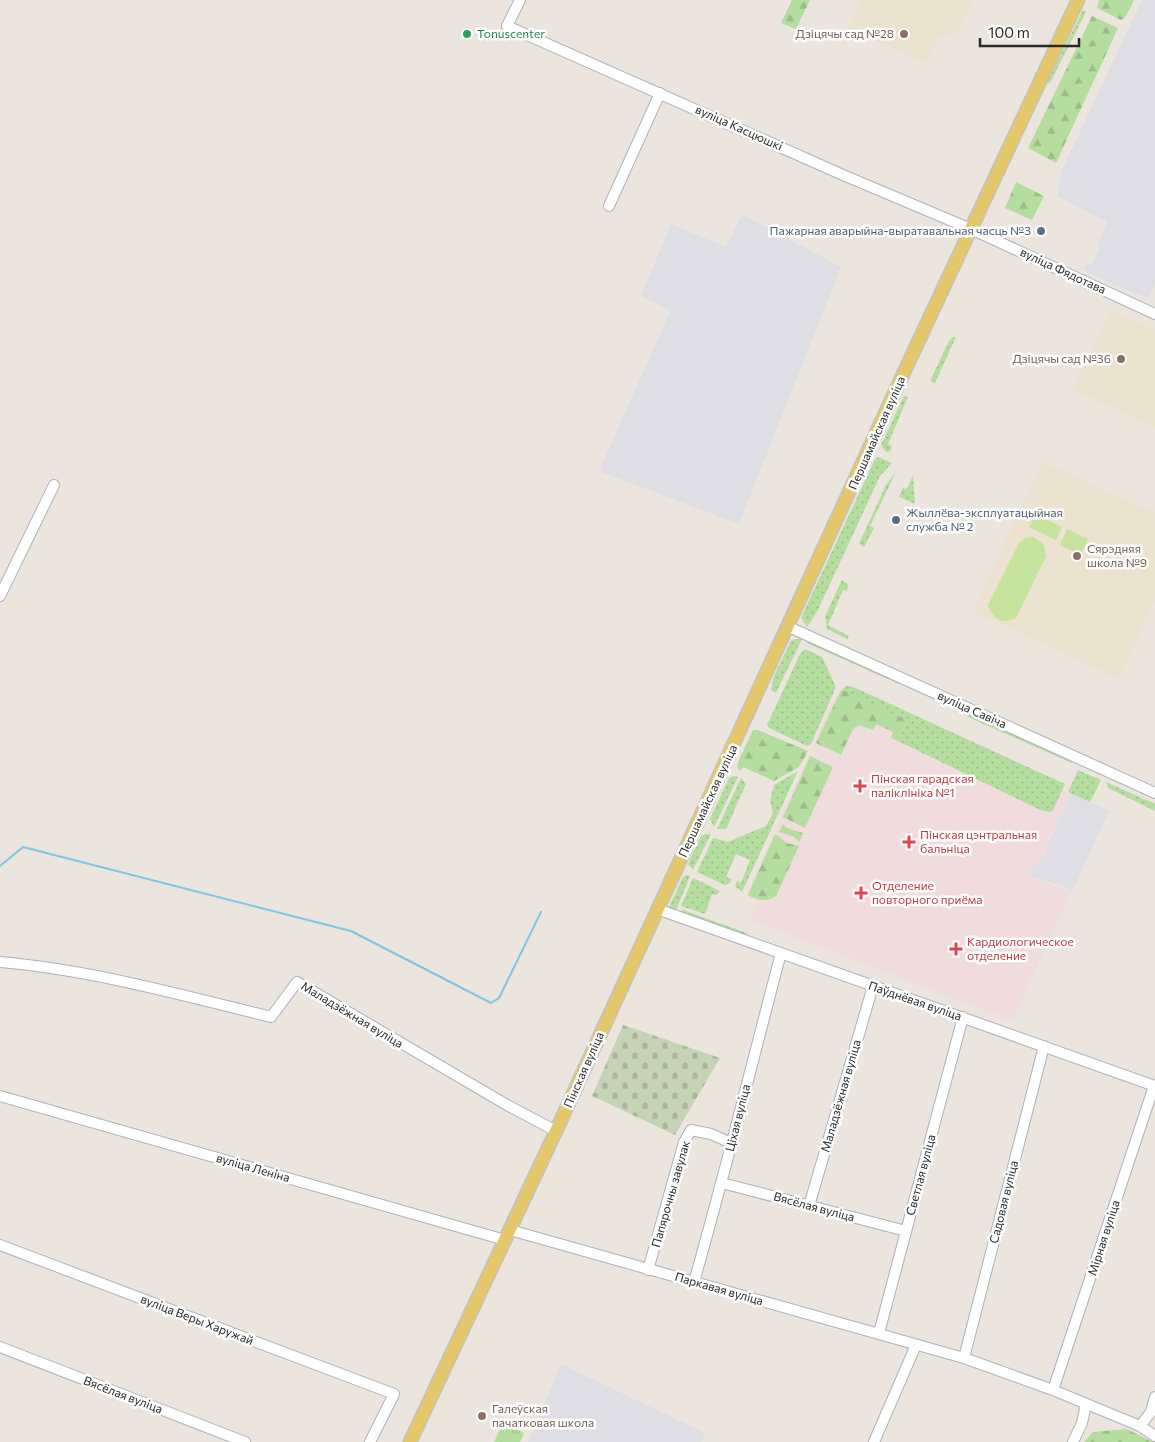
<svg xmlns="http://www.w3.org/2000/svg" width="1155" height="1442" viewBox="0 0 1155 1442" font-family="Commissioner,sans-serif">
<style>
.industrial{fill:#dfdee4}
.education{fill:#ebe2cf}
.medical{fill:#f1dcdd}
.grass{fill:url(#grass-dots)}
.forest{fill:url(#forest-firs)}
.cemetery{fill:url(#cemetery-stones)}
.park{fill:url(#park-tufts)}
.pitch{fill:#c5e39c}
.lines{fill:none;stroke-linecap:round;stroke-linejoin:round}
.stream{stroke:#7ac8e4;stroke-width:2}
.minor-casing{stroke:#aeb0ba;stroke-width:12}
.major-casing{stroke:#c3c3c3;stroke-width:15}
.minor{stroke:#fff;stroke-width:10}
.major{stroke:#e4c76a;stroke-width:12}
.leisure-dot{fill:#2e9e5b;stroke:#fff;stroke-width:2}
.education-dot{fill:#8d6e63;stroke:#fff;stroke-width:2}
.service-dot{fill:#5c6f8a;stroke:#fff;stroke-width:2}
.health-dot{fill:#e0444e;stroke:#fff;stroke-width:2}
.labels{text-anchor:middle;stroke-width:5;stroke-linejoin:round;paint-order:stroke}
.leisure-label{font-size:12px;fill:#27864d;stroke:#fff;text-anchor:start}
.education-label{font-size:12px;fill:#785e54;stroke:#fff;text-anchor:end}
.street-label{font-size:12px;fill:#2a2a2a;stroke:#fff}
.service-label{font-size:12px;fill:#4e5e75;stroke:#fff;text-anchor:end}
.health-label{font-size:12px;fill:#be3a42;stroke:#fff;text-anchor:start}
</style>
<defs>
<pattern id="grass-dots" width="8" height="8" patternUnits="userSpaceOnUse" patternTransform="scale(1.25)"><rect width="8" height="8" fill="#b4dd9f"/><path d="M2 2h.1M6 6h.1" fill="none" stroke="#9bbe89" stroke-width="1.8" stroke-linecap="round"/></pattern>
<pattern id="forest-firs" width="22" height="20" patternUnits="userSpaceOnUse" patternTransform="scale(1.25)"><rect width="22" height="20" fill="#b4dd9f"/><path d="M5 1l3.5 6h-7zM16 11l3.5 6h-7z" fill="#9bbe89"/></pattern>
<pattern id="cemetery-stones" width="16" height="16" patternUnits="userSpaceOnUse" patternTransform="scale(1.25)"><rect width="16" height="16" fill="#c5d3b6"/><path d="M2 7V4a2 2 0 0 1 4 0v3zM10 15v-3a2 2 0 0 1 4 0v3z" fill="#a9b59d"/></pattern>
<pattern id="park-tufts" width="24" height="20" patternUnits="userSpaceOnUse" patternTransform="scale(1.25)"><rect width="24" height="20" fill="#b4dd9f"/><path d="M3 7l-1-3M5 7V3M7 7l1-3M15 17l-1-3M17 17v-4M19 17l1-3" fill="none" stroke="#9bbe89"/></pattern>
</defs>
<rect width="100%" height="100%" fill="#ebe5de"/>
<!-- industrial -->
<path class="industrial" d="M1142,0H1155V283L1149,298L1114,285L1086,271L1084,268L1087,264L1092,265L1100,247L1097,246L1107,222L1057,196L1062,170Z
M742,214L841,267L739,524L599,471L671,310L641,296L671,224L726,247Z
M1071,793L1109,811L1072,892L1061,885L1028,876L1037,860L1042,857Z
M561,1364L705,1433L701,1442H528Z"/>
<!-- education -->
<path class="education" d="M861,0H973L960,30L937,38L926,62L848,29Z
M1111,310L1155,330V428L1073,389Z
M1043,462L1155,513V599L1119,679L973,611Z"/>
<!-- medical -->
<path class="medical" d="M843,687L1070,794L1040,858L1027,876L1071,892L1012,1021L751,920L758,901L746,895L838,690Z"/>
<!-- grass -->
<path class="grass" d="M1083,10L1086,12L1050,83H1047Z
M953,337H956L935,383L930,381L949,341Z
M904,396L908,397L888,444L892,447L889,452H886L881,445Z
M878,457L892,463L880,476L817,612L807,627L801,618L875,459Z
M896,472L870,526L874,528L864,547L859,544L886,485Z
M913,475L915,504L899,497L903,488L907,489Z
M842,580L848,584L847,591L843,590L828,625L849,636L847,639L827,629L825,616Z
M795,639H802L776,693L771,690L774,676L791,641Z
M808,640L898,681L899,684L807,643Z
M805,649L822,657L836,687L811,744L807,746L769,728L767,725L800,654Z
M846,686H851L1065,784L1053,810L1050,812L1040,810L898,741L907,720L840,692Z
M962,712H966L1070,759L1072,763L970,718Z
M1078,770L1101,780L1090,802L1068,792Z
M798,771L742,892L735,886L737,881L741,883L750,860L736,854L726,877L732,879L730,883L725,885L697,872L713,838L728,842L766,826L773,813L770,801L774,785Z
M734,776L738,777L714,827L710,819L729,778Z
M741,778L746,784L726,829H717Z
M1106,782L1155,804V811L1108,788Z
M706,834H711L693,870L688,864L701,836Z
M687,875L690,876L675,913L669,907L683,877Z
M693,878L720,891L716,895L712,894L705,914L681,906Z
M683,910L747,933L746,936L678,914Z"/>
<!-- forest -->
<path class="forest" d="M792,0H810L796,29L781,23Z
M1099,0H1134L1125,18L1121,20L1097,8Z
M1092,16L1118,28L1056,163L1028,148Z
M1016,182L1044,196L1032,220L1005,208Z
M845,691L907,720L898,741L891,738L893,732L876,724L873,730L859,725L853,729L841,755L816,743L840,692Z
M753,730H758L808,751L799,767L774,781L743,767L740,771L737,767L738,762Z
M810,756L833,767L805,828L783,817Z
M783,824L787,828L803,833L799,842L793,836L779,832Z
M775,834L787,843L799,846L776,896C767,903 757,900 748,895Z
M1127,1429L1153,1442H1084L1093,1432Z"/>
<!-- cemetery -->
<path class="cemetery" d="M623,1025L720,1058L675,1135L592,1096Z"/>
<!-- park -->
<path class="park" d="M503,1423L524,1433L520,1442H494Z"/>
<!-- pitch -->
<path class="pitch" d="M1036,514L1062,527L1056,540L1029,527Z
M1067,529L1088,539L1080,555L1060,545Z
M1033,537L1044,545L1046,556L1016,618C1003,625 992,619 988,605L1019,543L1025,538Z"/>
<g class="lines">
<!-- stream -->
<path class="stream" d="M0,866L23,847L351,931L491,1003L499,998L541,912"/>
<!-- minor casing -->
<g class="minor-casing">
<path id="minor" d="M520,0L507,26L843,175L971,229L1155,314
M609,206L660,93
M0,596L54,485
M789,627L1155,793
M657,909L1155,1086
M0,962C92,970 182,995 271,1017L297,982L507,1105L556,1131
M0,1096L505,1240
M722,1183L906,1231
M809,1206L873,986
M510,1230L964,1358L1053,1390L1140,1426L1155,1436
M0,1245L394,1394L370,1442
M648,1270L684,1142L691,1130L711,1134L731,1143
M694,1282C725,1173 752,1063 781,953
M879,1333L963,1017
M0,1347L245,1442
M964,1358L1044,1046
M1053,1390L1154,1086
M1140,1426L1151,1412L1155,1397
M874,1442L916,1345
M1073,1442L1082,1423L1086,1404"/>
</g>
<!-- major casing -->
<g class="major-casing">
<path id="major" d="M410,1442L556,1131L905,370L1078,0"/>
</g>
<!-- minor -->
<use href="#minor" class="minor"/>
<!-- major -->
<use href="#major" class="major"/>
</g>
<!-- markers -->
<circle class="leisure-dot" cx="467" cy="34" r="5"/>
<g class="education-dot">
<circle cx="904" cy="34" r="5"/>
<circle cx="1121" cy="359" r="5"/>
<circle cx="1077" cy="556" r="5"/>
<circle cx="482" cy="1416" r="5"/>
</g>
<g class="service-dot">
<circle cx="1041" cy="231" r="5"/>
<circle cx="896" cy="520" r="5"/>
</g>
<g class="health-dot">
<path d="M857.5 778.5h5v5h5v5h-5v5h-5v-5h-5v-5h5z"/>
<path d="M906.5 834.5h5v5h5v5h-5v5h-5v-5h-5v-5h5z"/>
<path d="M858.5 885.5h5v5h5v5h-5v5h-5v-5h-5v-5h5z"/>
<path d="M953.5 941.5h5v5h5v5h-5v5h-5v-5h-5v-5h5z"/>
</g>
<g class="labels">
<!-- leisure labels -->
<g class="leisure-label">
<text x="477" y="38">Tonuscenter</text>
</g>
<!-- education labels -->
<g class="education-label">
<text x="894" y="38">Дзіцячы сад №28</text>
<text x="1111" y="363">Дзіцячы сад №36</text>
<text x="1087" y="553" text-anchor="start">Сярэдняя<tspan x="1087" dy="14">школа №9</tspan></text>
<text x="492" y="1413" text-anchor="start">Галеўская<tspan x="492" dy="14">пачатковая школа</tspan></text>
</g>
<!-- street labels -->
<g class="street-label">
<text transform="translate(739 128) rotate(24)" y="4">вуліца Касцюшкі</text>
<text transform="translate(1063 271) rotate(25)" y="4">вуліца Фядотава</text>
<text transform="translate(877 433) rotate(-66)" y="4">Першамайская вуліца</text>
<text transform="translate(972 710) rotate(24)" y="4">вуліца Савіча</text>
<text transform="translate(708 801) rotate(-65)" y="4">Першамайская вуліца</text>
<text transform="translate(915 1001) rotate(19)" y="4">Паўднёвая вуліца</text>
<text transform="translate(352 1015) rotate(31)" y="4">Маладзёжная вуліца</text>
<text transform="translate(584 1070) rotate(-66)" y="4">Пінская вуліца</text>
<text transform="translate(841 1096) rotate(-74)" y="4">Маладзёжная вуліца</text>
<text transform="translate(738 1118) rotate(-76)" y="4">Ціхая вуліца</text>
<text transform="translate(253 1168) rotate(16)" y="4">вуліца Леніна</text>
<text transform="translate(921 1175) rotate(-75)" y="4">Светлая вуліца</text>
<text transform="translate(671 1194) rotate(-74)" y="4">Папярочны завулак</text>
<text transform="translate(1004 1202) rotate(-76)" y="4">Садовая вуліца</text>
<text transform="translate(814 1207) rotate(15)" y="4">Вясёлая вуліца</text>
<text transform="translate(1104 1238) rotate(-72)" y="4">Мірная вуліца</text>
<text transform="translate(719 1289) rotate(16)" y="4">Паркавая вуліца</text>
<text transform="translate(197 1320) rotate(21)" y="4">вуліца Веры Харужай</text>
<text transform="translate(123 1395) rotate(21)" y="4">Вясёлая вуліца</text>
</g>
<!-- service labels -->
<g class="service-label">
<text x="1031" y="235">Пажарная аварыйна-выратавальная часць №3</text>
<text x="906" y="517" text-anchor="start">Жыллёва-эксплуатацыйная<tspan x="906" dy="14">служба № 2</tspan></text>
</g>
<!-- health labels -->
<g class="health-label">
<text x="871" y="783">Пінская гарадская<tspan x="871" dy="14">паліклініка №1</tspan></text>
<text x="920" y="839">Пінская цэнтральная<tspan x="920" dy="14">бальніца</tspan></text>
<text x="872" y="890">Отделение<tspan x="872" dy="14">повторного приёма</tspan></text>
<text x="967" y="946">Кардиологическое<tspan x="967" dy="14">отделение</tspan></text>
</g>
</g>
<!-- scale -->
<path d="M980 38v8h99v-8" fill="none" stroke="#2a2a2a" stroke-width="2.5"/>
<text x="988" y="38" font-size="15" fill="#2a2a2a" stroke="#ffffff" stroke-width="4" paint-order="stroke">100 m</text>
</svg>
